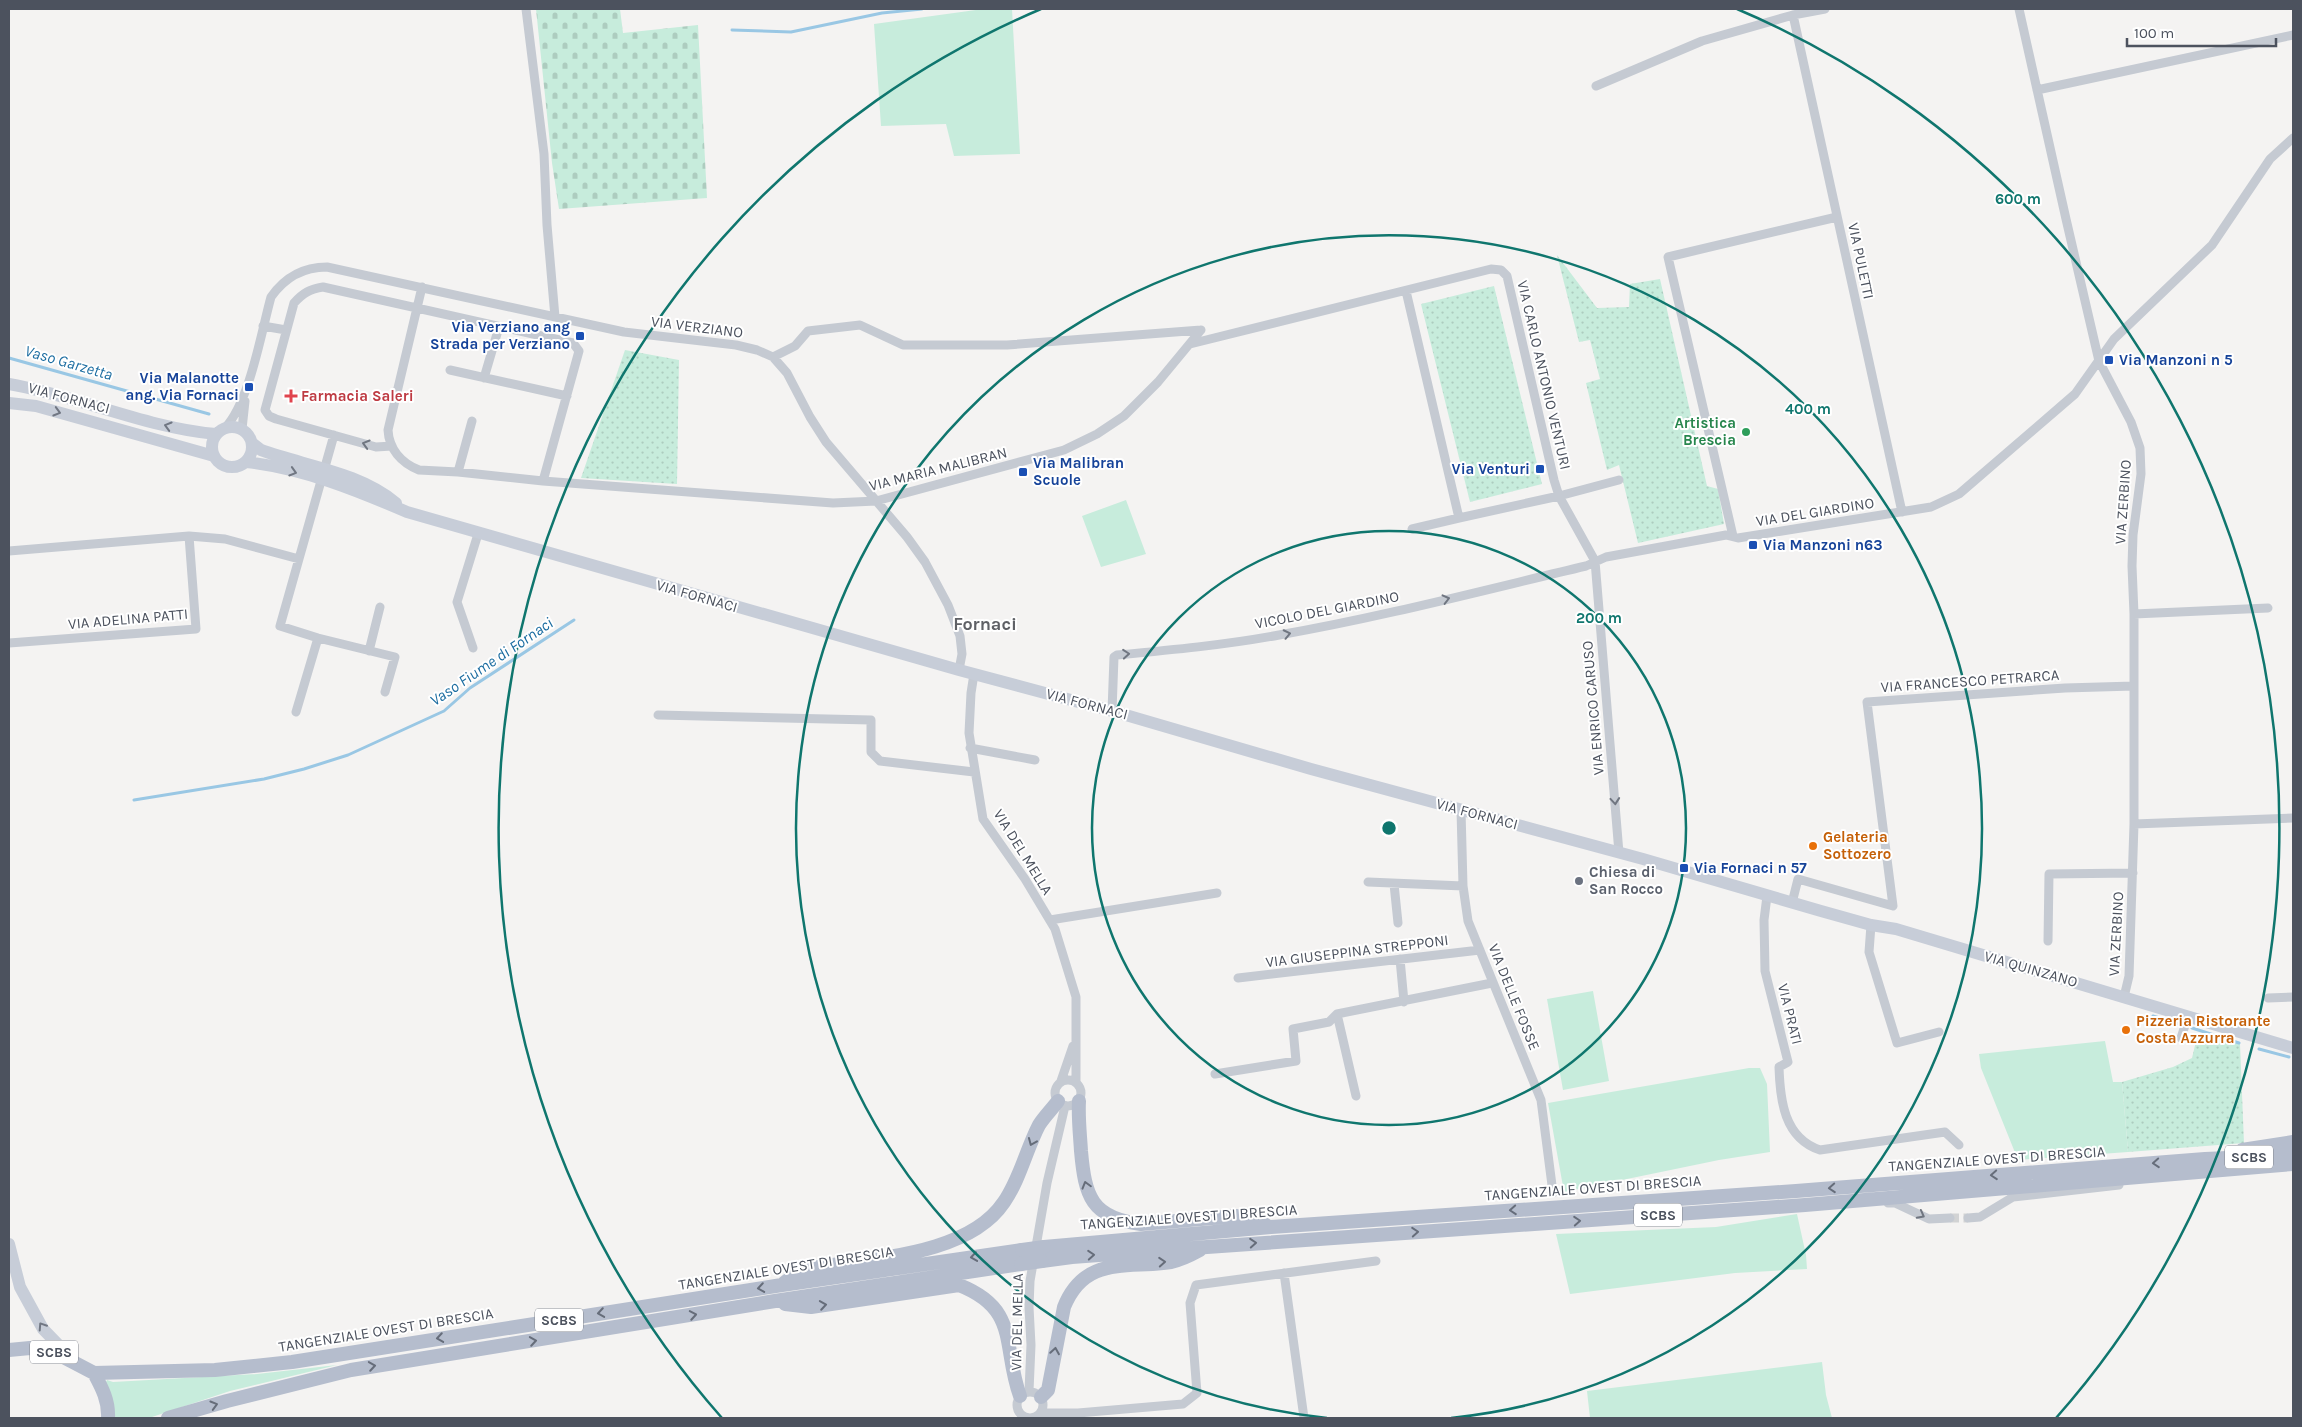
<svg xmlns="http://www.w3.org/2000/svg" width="2302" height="1427" viewBox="0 0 2302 1427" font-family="Karla,sans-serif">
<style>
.grass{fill:#c7ecdc}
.cemetery{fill:url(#cemetery-stones)}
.garden{fill:url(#garden-dots)}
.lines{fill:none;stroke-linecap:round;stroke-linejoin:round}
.stream{stroke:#99c7e4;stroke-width:3}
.street-tunnel{stroke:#d2d3d4;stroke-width:9;stroke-dasharray:9 4.5;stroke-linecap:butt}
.street{stroke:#c5cad2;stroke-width:9}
.secondary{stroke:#c7cdd8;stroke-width:12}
.primary{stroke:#b5bdcd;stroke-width:14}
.primary-bridge{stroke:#b5bdcd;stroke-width:14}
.oneway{stroke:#717783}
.oneway2{stroke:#707681}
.oneway3{stroke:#666d7a}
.ring{fill:none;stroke:#0f766e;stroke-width:2.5}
.transit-dot{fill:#1a4fb4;stroke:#fff;stroke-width:2}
.health-dot{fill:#e0444e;stroke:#fff;stroke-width:2}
.leisure-dot{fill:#2e9e5b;stroke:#fff;stroke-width:2}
.food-dot{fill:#e8710a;stroke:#fff;stroke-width:2}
.worship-dot{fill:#6b7280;stroke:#fff;stroke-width:2}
.labels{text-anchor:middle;stroke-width:4;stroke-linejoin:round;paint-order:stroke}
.shield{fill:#fff;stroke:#82868e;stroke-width:1}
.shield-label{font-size:14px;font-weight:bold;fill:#4c525e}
.street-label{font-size:15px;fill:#4c525e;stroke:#fff}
.transit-label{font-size:15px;font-weight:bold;fill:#164399;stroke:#fff;text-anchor:start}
.health-label{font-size:15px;font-weight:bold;fill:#be3a42;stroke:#fff;text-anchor:start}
.leisure-label{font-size:15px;font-weight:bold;fill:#27864d;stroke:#fff;text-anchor:end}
.food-label{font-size:15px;font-weight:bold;fill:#c56008;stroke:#fff;text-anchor:start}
.worship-label{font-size:15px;font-weight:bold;fill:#5b616d;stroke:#fff;text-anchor:start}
.water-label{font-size:16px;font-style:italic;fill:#1c6da1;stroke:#fff}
.quarter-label{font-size:18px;font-weight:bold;fill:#5f6166;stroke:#fff}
.centre{fill:#0f766e;stroke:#fff;stroke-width:2.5}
.ring-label{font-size:15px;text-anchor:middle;font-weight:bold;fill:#0f766e;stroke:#fff;stroke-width:4;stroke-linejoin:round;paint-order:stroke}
</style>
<defs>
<pattern id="cemetery-stones" width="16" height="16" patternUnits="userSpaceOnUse" patternTransform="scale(1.25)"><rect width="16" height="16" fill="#c7ecdc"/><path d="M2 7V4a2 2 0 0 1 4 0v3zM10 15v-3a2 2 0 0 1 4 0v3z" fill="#adccbf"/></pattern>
<pattern id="garden-dots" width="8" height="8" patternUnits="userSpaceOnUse" patternTransform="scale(1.25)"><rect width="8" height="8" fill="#c7ecdc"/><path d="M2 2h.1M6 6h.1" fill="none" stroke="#adccbf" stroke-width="1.8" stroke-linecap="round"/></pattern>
</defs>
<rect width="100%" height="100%" fill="#f4f3f2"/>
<!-- grass -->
<path class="grass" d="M983,9H1012L1020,154L954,156L946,124L881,126L874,24Z
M1126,500L1146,554L1101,567L1082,516Z
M1593,991L1609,1081L1563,1090L1547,999Z
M2105,1041L2113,1082H2122L2128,1152L2018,1160L1981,1068L1979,1054Z
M1749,1068H1760L1767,1084L1770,1152L1719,1160L1564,1192L1548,1103Z
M1797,1214L1806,1255L1807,1269L1735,1273L1570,1294L1556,1234L1716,1227Z
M1822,1362L1826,1395L1832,1418H1590L1587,1391Z
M337,1365L230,1391L149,1418H111L104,1386L107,1380L113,1382L257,1374Z"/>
<!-- cemetery -->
<path class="cemetery" d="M536,9H620L623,33L698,25L707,198L559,209L552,163Z"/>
<!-- garden -->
<path class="garden" d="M1557,255L1597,308L1629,307L1630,284L1660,279L1707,486L1718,489L1724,524L1638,543L1619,465L1607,470L1586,383L1600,379L1590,340L1579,342Z
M1494,286L1542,484L1470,502L1421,304Z
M625,350L679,360L677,484L581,478Z
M2198,1033L2240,1044L2244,1143L2128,1152L2122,1082L2173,1067L2192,1058Z"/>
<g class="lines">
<!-- stream -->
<path class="stream" d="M732,30L791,32L882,13L922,9
M9,358L209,414
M134,800L264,779L304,769L348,755L444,711L470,688L574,620
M2153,1016L2179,1024
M2192,1028L2239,1043
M2259,1049L2289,1057"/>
<!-- street-tunnel -->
<path class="street-tunnel" d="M1950,1218H1968"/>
<!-- street -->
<path class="street" d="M526,9L544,154L547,225L555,317
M2019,9L2066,219L2099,361L2131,422L2140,448L2141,474L2133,535L2132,566L2134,614V824L2129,976L2124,997
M1793,15L1902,512
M1596,86L1702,41L1793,15L1825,9
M2037,90L2293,35
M422,287L388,430C389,449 401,463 419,470L458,472L543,481L833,503L876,501L1064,450L1097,434L1124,416L1158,382L1201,330
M1406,291L1459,518L1559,496L1619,480
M263,326L286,330
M1190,344L1491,269L1501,270L1507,276L1554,480L1559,496L1595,561L1619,853
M773,357L795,346L808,331L860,325L903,345H1007L1201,330
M450,370L567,396
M484,378L499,327
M225,428C250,401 261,333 271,297C285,277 303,267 327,267L624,332L736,345L757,350L773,357L787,373L810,417L826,442L907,537L925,562L948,605L960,636L962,654L959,670
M242,429L245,401
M334,435L280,626L318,638L395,657L385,692
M392,446L376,447L276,419L269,416L265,410L294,303C303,293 310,289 323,287L573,343L579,351L543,481
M458,472L472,421
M1412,529L1459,518
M1733,536L1668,257L1837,217
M9,551L189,536
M2134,614L2268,608
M9,643L196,629L189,536L225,539L299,559
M473,648L457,602L478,534
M369,651L380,607
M974,674L971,693L969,733L983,819L1025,879L1055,929L1076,997V1082
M1112,711L1114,657L1117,655C1171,650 1225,645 1279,635C1382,617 1484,590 1586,566L1606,557L1726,535L1738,538L1931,507L1959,494L2075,394L2114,339L2212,245L2270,159L2293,138
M296,712L318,638
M658,715L871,720V752L880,761L974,772
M970,748L1035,760
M1461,810L1463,886L1468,921L1541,1100L1553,1193
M2134,824L2293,818
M1368,882L1463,886
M1394,884L1398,923
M1767,896L1764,920L1765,971L1788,1062L1779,1067C1780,1100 1784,1138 1820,1150L1945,1132L1959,1145
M1792,903L1798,879L1893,906L1867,702L2065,688L2134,686
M1050,920L1217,893
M1871,925L1869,952L1897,1043L1939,1032
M2048,941L2049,874L2133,873
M1400,959L1404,1002
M1238,978L1480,950
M2268,998L2293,997
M1337,1014L1356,1096
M2181,1038L2188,1016
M1215,1074L1296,1061L1293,1029L1329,1022L1337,1014L1492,983
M1055 1093a13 13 0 1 1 26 0a13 13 0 1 1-26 0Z
M1061,1081L1073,1046
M1888,1203H1895L1929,1219L1950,1218
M1968,1218L1980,1217L2013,1197L2119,1185
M1284,1273L1304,1418
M1029,1391L1031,1345L1029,1307L1030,1281L1047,1183L1065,1106
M1017 1405a13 13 0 1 1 26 0a13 13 0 1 1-26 0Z
M1041,1413H1078L1183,1404L1197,1393L1190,1303L1196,1285L1376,1261"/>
<!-- secondary -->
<path class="secondary" d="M9,384C78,396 147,428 216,434
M9,403L36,406L214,456
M212 447a20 20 0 1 1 40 0a20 20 0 1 1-40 0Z
M252,443L261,450C305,466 359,472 396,503
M246,462C302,468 356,490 407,512L959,670L1112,711L1311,769L1643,859L1821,911L1871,925L1896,929L2293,1048
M9,1244L20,1287L43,1329L73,1360"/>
<!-- primary -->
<path class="primary" d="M1079,1101C1078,1117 1080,1134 1081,1151C1085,1196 1091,1218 1141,1224L1236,1216L1248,1218L1266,1225
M2242,1150L2293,1142
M1044,1247L1271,1227L1796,1191L2205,1159L2293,1155
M1042,1261L1072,1257L1207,1247L1805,1205L2293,1164
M784,1283L797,1273L811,1268C871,1258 968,1256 1004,1202C1020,1179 1026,1150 1039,1125C1044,1117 1052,1109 1058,1101
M785,1304L811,1307L959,1285C1020,1309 1002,1346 1020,1396
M9,1350L30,1348L52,1351L94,1373L215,1370L292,1362L782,1285L1022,1250
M94,1373C102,1388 109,1401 108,1418
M1041,1397L1048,1390L1064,1307C1085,1255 1127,1269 1171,1262C1182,1260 1191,1255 1200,1250
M168,1418L227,1401L351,1370L775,1301L1021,1264"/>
<!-- primary-bridge -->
<path class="primary-bridge" d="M1022,1250L1044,1247
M1021,1264L1042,1261"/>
</g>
<!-- one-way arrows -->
<defs><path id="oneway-chevron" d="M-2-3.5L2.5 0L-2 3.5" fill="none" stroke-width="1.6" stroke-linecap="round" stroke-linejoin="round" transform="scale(1.25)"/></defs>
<g class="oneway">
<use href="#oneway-chevron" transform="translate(57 412) rotate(16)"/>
<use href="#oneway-chevron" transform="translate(168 426) rotate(-164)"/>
<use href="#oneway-chevron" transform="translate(293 472) rotate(17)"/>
<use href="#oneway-chevron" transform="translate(42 1326) rotate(-123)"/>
</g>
<g class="oneway2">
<use href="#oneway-chevron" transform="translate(366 444) rotate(-164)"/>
<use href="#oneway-chevron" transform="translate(1446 599) rotate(-14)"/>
<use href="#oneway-chevron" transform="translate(1287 634) rotate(-12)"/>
<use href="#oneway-chevron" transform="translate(1126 654) rotate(-5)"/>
<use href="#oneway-chevron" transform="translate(1615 801) rotate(85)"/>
<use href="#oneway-chevron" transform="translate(1921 1215) rotate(28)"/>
</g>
<g class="oneway3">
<use href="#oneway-chevron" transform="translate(1032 1142) rotate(113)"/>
<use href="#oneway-chevron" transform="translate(2156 1163) rotate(176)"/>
<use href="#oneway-chevron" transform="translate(1994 1175) rotate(176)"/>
<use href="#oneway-chevron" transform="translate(1086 1185) rotate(-106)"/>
<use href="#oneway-chevron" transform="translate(1832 1188) rotate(176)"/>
<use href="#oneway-chevron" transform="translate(1513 1210) rotate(176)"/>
<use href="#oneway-chevron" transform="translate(1577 1221) rotate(-4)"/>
<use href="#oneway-chevron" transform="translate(1415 1232) rotate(-4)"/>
<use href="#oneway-chevron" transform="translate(1253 1243) rotate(-4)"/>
<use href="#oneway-chevron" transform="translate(1091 1255) rotate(-4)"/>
<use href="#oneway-chevron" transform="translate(974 1257) rotate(172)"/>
<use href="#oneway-chevron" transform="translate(1162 1262) rotate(-4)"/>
<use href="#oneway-chevron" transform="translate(761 1288) rotate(171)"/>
<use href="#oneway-chevron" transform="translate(823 1305) rotate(-9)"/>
<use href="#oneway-chevron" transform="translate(601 1313) rotate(171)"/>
<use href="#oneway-chevron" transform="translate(693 1315) rotate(-10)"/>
<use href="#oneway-chevron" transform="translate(440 1338) rotate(171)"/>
<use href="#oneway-chevron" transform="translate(533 1341) rotate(-9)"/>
<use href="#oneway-chevron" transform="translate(1055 1351) rotate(-81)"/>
<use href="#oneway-chevron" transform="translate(372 1366) rotate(-9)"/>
<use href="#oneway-chevron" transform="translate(214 1405) rotate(-16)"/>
</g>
<!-- distance rings -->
<g class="ring">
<circle cx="1389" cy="828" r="297"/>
<path d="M1327 1418A593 593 0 1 1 1451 1418"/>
<path d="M722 1418A890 890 0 0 1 1041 9M1737 9A890 890 0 0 1 2056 1418"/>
</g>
<!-- markers -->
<g class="transit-dot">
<rect x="575" y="331" width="10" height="10" rx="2.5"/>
<rect x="2104" y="355" width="10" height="10" rx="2.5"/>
<rect x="244" y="382" width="10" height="10" rx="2.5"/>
<rect x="1535" y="464" width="10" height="10" rx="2.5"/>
<rect x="1018" y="467" width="10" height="10" rx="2.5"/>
<rect x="1748" y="540" width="10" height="10" rx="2.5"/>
<rect x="1679" y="863" width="10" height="10" rx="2.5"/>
</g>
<path class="health-dot" d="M288.5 388.5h5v5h5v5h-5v5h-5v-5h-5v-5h5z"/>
<circle class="leisure-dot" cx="1746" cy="432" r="5"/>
<g class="food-dot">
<circle cx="1813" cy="846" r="5"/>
<circle cx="2126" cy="1030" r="5"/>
</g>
<circle class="worship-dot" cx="1579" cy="881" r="5"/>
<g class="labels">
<!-- shield labels -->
<g class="shield">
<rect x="2225" y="1145.5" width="48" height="23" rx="4"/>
<rect x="1634" y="1203.5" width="48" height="23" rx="4"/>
<rect x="535" y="1308.5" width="48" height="23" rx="4"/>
<rect x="30" y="1340.5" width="48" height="23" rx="4"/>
</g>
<g class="shield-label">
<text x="2249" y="1162">SCBS</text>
<text x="1658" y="1220">SCBS</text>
<text x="559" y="1325">SCBS</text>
<text x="54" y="1357">SCBS</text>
</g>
<!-- street labels -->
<g class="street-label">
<text transform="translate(1861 261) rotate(78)" y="5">VIA PULETTI</text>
<text transform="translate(697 327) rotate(7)" y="5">VIA VERZIANO</text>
<text transform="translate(1544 375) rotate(77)" y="5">VIA CARLO ANTONIO VENTURI</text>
<text transform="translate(69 398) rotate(15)" y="5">VIA FORNACI</text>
<text transform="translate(938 469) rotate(-14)" y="5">VIA MARIA MALIBRAN</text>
<text transform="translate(2123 502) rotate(-86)" y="5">VIA ZERBINO</text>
<text transform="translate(1815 512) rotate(-9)" y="5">VIA DEL GIARDINO</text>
<text transform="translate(697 596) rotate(16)" y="5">VIA FORNACI</text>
<text transform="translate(1327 610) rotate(-11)" y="5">VICOLO DEL GIARDINO</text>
<text transform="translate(128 619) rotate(-5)" y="5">VIA ADELINA PATTI</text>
<text transform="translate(1970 681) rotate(-4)" y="5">VIA FRANCESCO PETRARCA</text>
<text transform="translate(1087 704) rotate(15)" y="5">VIA FORNACI</text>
<text transform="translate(1593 708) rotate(-95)" y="5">VIA ENRICO CARUSO</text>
<text transform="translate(1477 814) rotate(15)" y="5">VIA FORNACI</text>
<text transform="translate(1023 852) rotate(58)" y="5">VIA DEL MELLA</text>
<text transform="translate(2116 934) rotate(-87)" y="5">VIA ZERBINO</text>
<text transform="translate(1357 951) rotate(-7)" y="5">VIA GIUSEPPINA STREPPONI</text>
<text transform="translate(2031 969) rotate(16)" y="5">VIA QUINZANO</text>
<text transform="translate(1514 997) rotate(68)" y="5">VIA DELLE FOSSE</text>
<text transform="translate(1790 1014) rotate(76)" y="5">VIA PRATI</text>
<text transform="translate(1997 1159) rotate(-4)" y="5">TANGENZIALE OVEST DI BRESCIA</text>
<text transform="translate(1593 1188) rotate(-4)" y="5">TANGENZIALE OVEST DI BRESCIA</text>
<text transform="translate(1189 1217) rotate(-4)" y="5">TANGENZIALE OVEST DI BRESCIA</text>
<text transform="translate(786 1268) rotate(-9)" y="5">TANGENZIALE OVEST DI BRESCIA</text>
<text transform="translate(1017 1322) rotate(-89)" y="5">VIA DEL MELLA</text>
<text transform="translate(386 1330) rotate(-9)" y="5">TANGENZIALE OVEST DI BRESCIA</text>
</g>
<!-- transit labels -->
<g class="transit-label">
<text x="570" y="332" text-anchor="end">Via Verziano ang<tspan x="570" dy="17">Strada per Verziano</tspan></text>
<text x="2119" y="365">Via Manzoni n 5</text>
<text x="239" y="383" text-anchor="end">Via Malanotte<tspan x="239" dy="17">ang. Via Fornaci</tspan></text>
<text x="1033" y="468">Via Malibran<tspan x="1033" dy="17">Scuole</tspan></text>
<text x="1530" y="474" text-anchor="end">Via Venturi</text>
<text x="1763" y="550">Via Manzoni n63</text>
<text x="1694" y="873">Via Fornaci n 57</text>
</g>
<!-- health labels -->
<g class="health-label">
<text x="301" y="401">Farmacia Saleri</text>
</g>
<!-- leisure labels -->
<g class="leisure-label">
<text x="1736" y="428">Artistica<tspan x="1736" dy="17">Brescia</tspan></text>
</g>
<!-- food labels -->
<g class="food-label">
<text x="1823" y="842">Gelateria<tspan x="1823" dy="17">Sottozero</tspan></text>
<text x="2136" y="1026">Pizzeria Ristorante<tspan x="2136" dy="17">Costa Azzurra</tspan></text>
</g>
<!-- worship labels -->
<g class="worship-label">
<text x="1589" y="877">Chiesa di<tspan x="1589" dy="17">San Rocco</tspan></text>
</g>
<!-- water labels -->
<g class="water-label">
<text transform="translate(69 362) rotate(16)" y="6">Vaso Garzetta</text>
<text transform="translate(491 661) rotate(-34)" y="6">Vaso Fiume di Fornaci</text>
</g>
<!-- quarter labels -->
<g class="quarter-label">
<text x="985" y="630">Fornaci</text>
</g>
</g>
<circle cx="1389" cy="828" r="8" class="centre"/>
<g class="ring-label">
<text x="2018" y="204">600 m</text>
<text x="1808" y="414">400 m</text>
<text x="1599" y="623">200 m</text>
</g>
<!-- border -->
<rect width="2302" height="1427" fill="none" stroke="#4c525e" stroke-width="20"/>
<!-- scale -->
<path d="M2127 38v8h149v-8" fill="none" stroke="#4c525e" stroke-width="2.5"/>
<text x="2134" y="38" font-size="15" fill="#4c525e" stroke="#ffffff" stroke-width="4" paint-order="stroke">100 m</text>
</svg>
